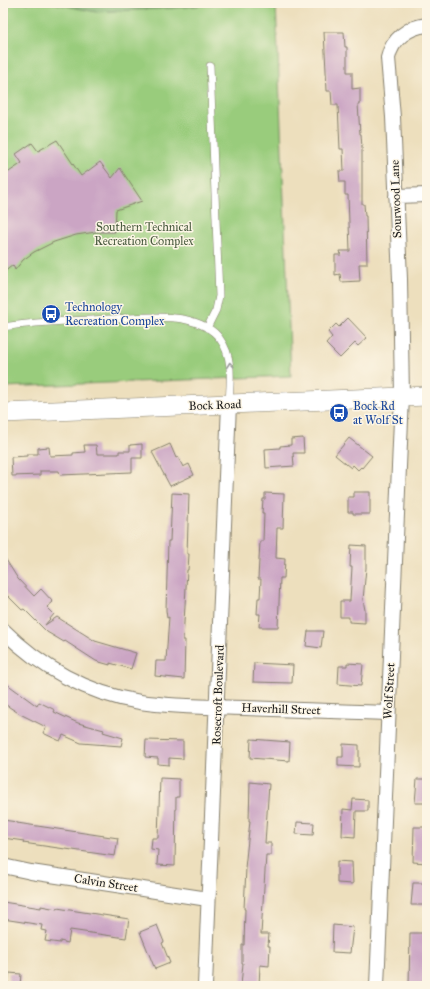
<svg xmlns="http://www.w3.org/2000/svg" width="430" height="989" viewBox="0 0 430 989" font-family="'IM FELL Great Primer',serif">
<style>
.green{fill:#99cc7c;stroke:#5a744c}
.forest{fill:#7ab06c;stroke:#4b6644}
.building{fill:#cba5c4}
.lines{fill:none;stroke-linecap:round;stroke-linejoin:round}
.service-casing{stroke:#847e6c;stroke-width:8}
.minor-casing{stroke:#847e6c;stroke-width:16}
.secondary-casing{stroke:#847e6c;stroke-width:20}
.service{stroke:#fff;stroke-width:7}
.minor{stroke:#fff;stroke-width:14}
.secondary{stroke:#fff;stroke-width:19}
.oneway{stroke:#999}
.labels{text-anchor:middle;stroke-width:3;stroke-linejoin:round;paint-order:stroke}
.street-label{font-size:12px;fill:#1c1c1c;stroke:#fcf5e5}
.park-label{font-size:12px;fill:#485a3e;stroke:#fcf5e5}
.transit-label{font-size:12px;fill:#164399;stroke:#fcf5e5;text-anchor:start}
</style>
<rect width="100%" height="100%" fill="#fcf5e5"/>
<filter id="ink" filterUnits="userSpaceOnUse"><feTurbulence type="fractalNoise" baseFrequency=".025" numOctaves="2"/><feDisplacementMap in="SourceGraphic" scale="8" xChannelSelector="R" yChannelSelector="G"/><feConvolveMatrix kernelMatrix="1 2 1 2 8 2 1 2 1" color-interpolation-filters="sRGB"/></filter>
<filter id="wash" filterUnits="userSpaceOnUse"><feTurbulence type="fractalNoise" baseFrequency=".012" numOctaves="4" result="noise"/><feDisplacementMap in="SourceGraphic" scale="16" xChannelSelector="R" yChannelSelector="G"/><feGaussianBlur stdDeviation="0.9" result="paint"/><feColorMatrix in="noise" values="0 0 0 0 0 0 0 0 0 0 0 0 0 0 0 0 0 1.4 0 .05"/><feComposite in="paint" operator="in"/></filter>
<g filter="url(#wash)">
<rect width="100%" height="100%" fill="#eddfbd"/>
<!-- green -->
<path class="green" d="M3,3H276L291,376L3,387Z"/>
<!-- forest -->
<path class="forest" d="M53,3H223L176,8L96,12Z"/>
<g id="blocks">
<!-- building -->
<path class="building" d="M324,32H344L345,47H347V72H352V89L360,88V104H358L360,134H361L362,148V204H364L365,216H366L367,264H359L360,281L341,282L340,274L335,275V255H341L340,251H350L348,195H345V182H340L339,171H344L343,149H340L338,105H332L331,91H327Z
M57,140L81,176L100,162L112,178L120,168L142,201L116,210L115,232H96L76,235L54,242L34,252L23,260L15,270L13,265L3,273V176L22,163L16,154L32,143L38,151Z
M348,318L367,338L358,346L355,343L340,358L326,344L332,337L328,332L336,324L339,327Z
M303,438L304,453H293L294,466L266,468L265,449L280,448V446L291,445V439Z
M349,438L372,456L362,468L361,467L358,470L353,465L351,468L335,455Z
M142,444V458H132V472L60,475L59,471H40V475L12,476L11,457L27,456V454H38V448L49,447L50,456L73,455V453L85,452L84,445H96L97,454H119V451H130V445Z
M170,444L176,458L178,457L183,467L189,464L194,475L170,486L152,452Z
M354,492H370V514H353V512H348V497H354Z
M172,493L189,494L187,554H189L188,570H187L183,640H185L184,679L155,676L156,661H166L169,617L167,618L166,610L168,541H170Z
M265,493L284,494L283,528H277L276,558L285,559L284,578H280L278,627H259L260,614H257L258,598H260L261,579H258L260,541H263L264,513H262L263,499H265Z
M351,545L366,546V568L363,600L365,610V623L349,622V617H340V601H350V600L352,567H350Z
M3,555L18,579L34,596L41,589L53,602L47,607L54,614L45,625L57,617L95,641L136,653L131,669L110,663V665L96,661L65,641L64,642L47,632L24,609L22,610L7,595L3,588Z
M308,631H323L321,648L306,646Z
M254,663L293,665L292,683L253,682Z
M347,663L363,664L361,686L338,684L339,666H347Z
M3,681L37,706L39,702L55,710L54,712L78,723L104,730L103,732L123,738L121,746L81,743L63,735L60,741L43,733L46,727L20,714L3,703Z
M251,739L290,742L289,761L250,758Z
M146,740L183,741V759L169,758V765L158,764V758L145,757Z
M343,744L359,745V767L338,766V757H343Z
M160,778L179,779V797H176L175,866L157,865L158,850L151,849L152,838H158Z
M417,779H427V803H415Z
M250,782L269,784L265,843H271V855H266L261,934H269L268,946H270L269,966L260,965L259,986H241L243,963H242V945H244L245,909H244L246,868H245L250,821H249Z
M353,799L368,800V811H356L355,837L342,836L343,809L352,810Z
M3,820L17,822V823L118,838L115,856L23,843L24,841L3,838Z
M297,822L314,823L313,835L296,834Z
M414,827H427V863L413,862Z
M337,861L352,862L353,884L337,883Z
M413,883H427V905H411Z
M3,902L41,908V906L57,909V908L129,919L126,938L70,930L68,943L60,941V943L45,941L47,931L41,930L42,925L3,919Z
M157,925L164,942L162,943L170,963L155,969L140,932Z
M333,925L353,927L350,953L332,952Z
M410,933H427L426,986H409Z
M9,973L21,974L20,986H8Z"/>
</g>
</g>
<g filter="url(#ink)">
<use href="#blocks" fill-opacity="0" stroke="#847e6c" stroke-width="1"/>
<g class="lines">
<!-- service casing -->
<g class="service-casing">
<path id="service" d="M3,327C38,321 74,321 110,319C134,318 159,315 183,319C197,322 212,327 220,339C234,358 230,382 229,404
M207,328L216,310L219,296L210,66"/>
</g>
<!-- minor casing -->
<g class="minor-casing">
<path id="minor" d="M396,196L427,195
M3,630C40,667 88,694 140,702C174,707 211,707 246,708C293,710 340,711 388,713
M3,866L31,872L208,899
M205,986L229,404
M377,986L402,396L400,279L393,117L388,58C392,39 408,27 427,25"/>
</g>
<!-- secondary casing -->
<g class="secondary-casing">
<path id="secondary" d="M3,413L427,396"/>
</g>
<!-- service -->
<use href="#service" class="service"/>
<!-- minor -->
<use href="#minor" class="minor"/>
<!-- secondary -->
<use href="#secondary" class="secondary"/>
</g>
<!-- one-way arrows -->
<defs><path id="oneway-chevron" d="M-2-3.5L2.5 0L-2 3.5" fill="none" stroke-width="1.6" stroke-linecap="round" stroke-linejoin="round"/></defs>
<use class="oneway" href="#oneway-chevron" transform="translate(230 365) rotate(-96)"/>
</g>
<!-- icons -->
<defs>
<g id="bus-disc" transform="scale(1)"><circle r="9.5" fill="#1a4fb4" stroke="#fcf5e5"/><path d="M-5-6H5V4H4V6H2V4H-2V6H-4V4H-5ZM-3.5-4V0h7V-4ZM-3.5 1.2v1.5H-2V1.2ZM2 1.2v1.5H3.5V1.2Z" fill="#fff"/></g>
</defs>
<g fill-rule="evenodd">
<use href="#bus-disc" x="51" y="314"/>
<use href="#bus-disc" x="339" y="413"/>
</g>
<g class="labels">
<!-- street labels -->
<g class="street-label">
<text transform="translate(396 199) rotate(-92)" y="4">Sourwood Lane</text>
<text transform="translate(215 405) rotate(-2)" y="4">Bock Road</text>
<text transform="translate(389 691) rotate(-87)" y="4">Wolf Street</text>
<text transform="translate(218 695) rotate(-88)" y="4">Rosecroft Boulevard</text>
<text transform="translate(281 709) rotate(2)" y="4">Haverhill Street</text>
<text transform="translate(106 883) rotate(9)" y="4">Calvin Street</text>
</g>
<!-- park labels -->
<g class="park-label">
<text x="144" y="231">Southern Technical<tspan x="144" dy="14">Recreation Complex</tspan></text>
</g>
<!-- transit labels -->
<g class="transit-label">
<text x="65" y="311">Technology<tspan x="65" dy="14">Recreation Complex</tspan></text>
<text x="353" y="410">Bock Rd<tspan x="353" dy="14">at Wolf St</tspan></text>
</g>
</g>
<!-- margin -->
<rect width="430" height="989" fill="none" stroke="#fcf5e5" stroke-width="16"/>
</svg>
